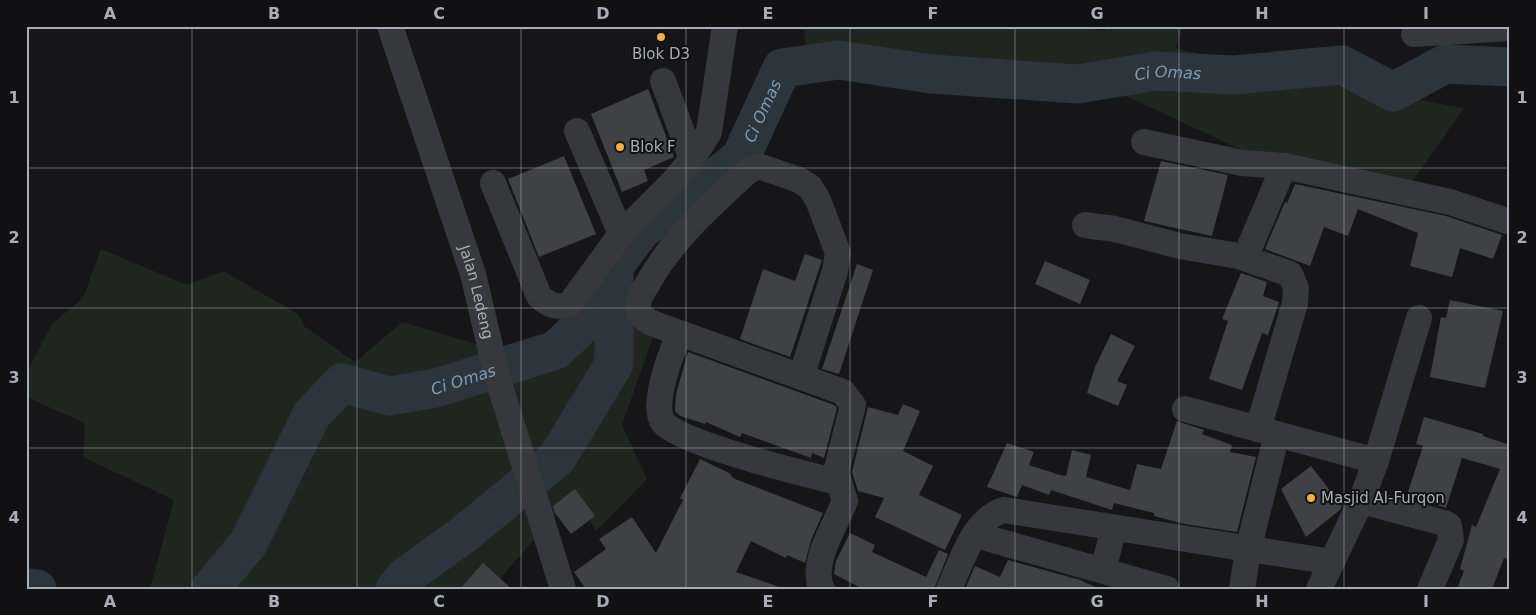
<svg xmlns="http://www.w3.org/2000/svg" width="1536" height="615" viewBox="0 0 1536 615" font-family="'DejaVu Sans',sans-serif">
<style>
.green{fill:#1e261f}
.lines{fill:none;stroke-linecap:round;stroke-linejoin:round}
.river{stroke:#2c353c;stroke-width:39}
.building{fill:#404145}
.minor{stroke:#37383d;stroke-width:26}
.grid{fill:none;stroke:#a8adb8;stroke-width:1;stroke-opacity:0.55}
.poi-dot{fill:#f2b134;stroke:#111113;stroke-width:2}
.labels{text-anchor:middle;stroke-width:4;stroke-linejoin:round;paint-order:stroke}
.poi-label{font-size:15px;fill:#a8adb8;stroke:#111113;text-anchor:start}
.street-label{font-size:15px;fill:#a8adb8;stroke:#111113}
.water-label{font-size:16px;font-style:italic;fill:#7f9bb3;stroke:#111113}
.neatline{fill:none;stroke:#a8adb8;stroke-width:2}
.grid-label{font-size:16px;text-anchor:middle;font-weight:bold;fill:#a8adb8}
</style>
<rect width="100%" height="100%" fill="#161618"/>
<!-- green -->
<path class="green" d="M803,26H1064L1105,31L1106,26H1184L1175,48L1339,86L1464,108L1412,182L1246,152L1083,76L807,48Z
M101,249L187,285L223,271L298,314L304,326L355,362L402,322L509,354L618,290L653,337L622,425L647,479L596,531L574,494L491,589H150L174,500L83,457L85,423L26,397V374L52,324L83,298Z"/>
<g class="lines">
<!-- river -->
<g class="river">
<path d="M26,588L37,589"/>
<path id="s1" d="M210,589L248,544L312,414L342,383L389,396L436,388L556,350L579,328L614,266L642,229L698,192L741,157L782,68L839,60L931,74L1078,84L1156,71L1234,75L1342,65L1393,92L1445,64L1510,67"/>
<path d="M395,589L406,576L463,535L557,458L614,364V270"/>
</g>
</g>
<!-- building -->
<path class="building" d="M648,89L674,157L644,170L648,181L622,192L591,114Z
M564,156L596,234L539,257L508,179Z
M1161,161L1228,175L1212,236L1144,221Z
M1295,184L1446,216L1502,235L1493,259L1460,248L1452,277L1410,266L1418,233L1358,209L1348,236L1324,227L1310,266L1265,249L1285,202L1287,203Z
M805,254L822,260L790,357L740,339L763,269L795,281Z
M1045,261L1090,280L1080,304L1035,284Z
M857,264L873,270L839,374L822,369Z
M1241,273L1267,282L1263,296L1279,302L1268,335L1262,333L1242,390L1209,379L1228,321L1222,319Z
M1450,300L1503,311L1485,388L1430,377L1441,317L1446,318Z
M1111,334L1135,346L1117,381L1127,385L1118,406L1087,393L1095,367Z
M688,352L834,405L837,408L824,458L812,453L811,458L742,433L740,437L706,422L705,424L680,416L675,411L676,394Z
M903,404L920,411L903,451L933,466L919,495L962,515L945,550L875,517L884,498L858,491L852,472L868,407L898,415Z
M1424,417L1483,434V436L1510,445V560L1504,558L1492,589H1457L1464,571L1460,569L1472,525L1476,527L1500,469L1462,458L1446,508L1407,495L1423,446L1416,444Z
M1177,421L1204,430L1202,434L1232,445L1230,452L1256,457L1237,532L1185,524L1154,516V513L1114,503L1112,510L1051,490L1049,495L1022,485L1017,497L987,487L1007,443L1034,452L1029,465L1060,475L1066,476L1072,450L1091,455L1086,477L1130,490L1137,464L1161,469Z
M700,459L731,474V476L735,479L823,513L811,540L805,563L787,555L786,558L751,541L736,572L777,586L776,589H586L574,572L606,549L599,539L632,517L656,553L683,500L680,498Z
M1311,466L1342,506L1340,510L1306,537L1281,489Z
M575,489L595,516L571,534L555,513L553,506Z
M850,533L875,545L872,552L926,577L939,550L948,554L934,589H863L834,574L836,561Z
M1008,560L1080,580L1100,589H965L975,566L1000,577Z
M483,563L512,589H460Z"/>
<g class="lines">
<!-- minor -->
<g class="minor">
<path id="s2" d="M390,26L473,274L497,376L563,589"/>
<path d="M1414,34L1510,28"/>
<path d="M663,81L692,159"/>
<path d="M577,131L621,234"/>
<path d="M1144,142L1242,163L1284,166L1450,202L1510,222"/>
<path d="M493,183L539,296C548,305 557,309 570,304L621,234L674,181L692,159L709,132L725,26"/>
<path d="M1085,225L1115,229L1180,246L1238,256L1290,274L1296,288L1295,303L1258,429"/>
<path d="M1245,258L1284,166"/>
<path d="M679,335C671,353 651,405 663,422C677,443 809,475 838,482"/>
<path d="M801,377L835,271L838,253L818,200L810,187L799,180L758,166L748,171C711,206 673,238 648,283C644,290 637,299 638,307C638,314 644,318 649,322L843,392L853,405L836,472L845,501C836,524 809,565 822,589"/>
<path d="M1185,409L1376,461"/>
<path d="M1361,501L1444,523L1449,526L1451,540L1430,589"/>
<path d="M976,535L1167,589"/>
<path d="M1103,570L1114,528"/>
<path d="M949,589C961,563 974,518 1004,510L1332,562"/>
<path d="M1242,589L1248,550L1277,434"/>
<path d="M1319,589L1361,501L1376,461L1419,318"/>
</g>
</g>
<!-- grid -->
<path class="grid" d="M192,26V589M357,26V589M521,26V589M686,26V589M850,26V589M1015,26V589M1179,26V589M1344,26V589M26,168H1510M26,308H1510M26,448H1510"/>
<!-- markers -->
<g class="poi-dot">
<circle cx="661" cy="37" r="5"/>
<circle cx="620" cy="147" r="5"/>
<circle cx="1311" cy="498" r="5"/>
</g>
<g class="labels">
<!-- poi labels -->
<g class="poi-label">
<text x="661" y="59" text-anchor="middle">Blok D3</text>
<text x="630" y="152">Blok F</text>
<text x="1321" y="503">Masjid Al-Furqon</text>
</g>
<!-- street labels -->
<g class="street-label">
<text dy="5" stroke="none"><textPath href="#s2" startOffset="280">Jalan Ledeng</textPath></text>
</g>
<!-- water labels -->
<g class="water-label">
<text dy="6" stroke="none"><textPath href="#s1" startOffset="1228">Ci Omas</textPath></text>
<text dy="6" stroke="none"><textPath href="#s1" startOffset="792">Ci Omas</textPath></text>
<text dy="6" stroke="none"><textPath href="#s1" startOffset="372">Ci Omas</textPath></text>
</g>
</g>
<!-- border -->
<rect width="1536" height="615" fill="none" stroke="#111113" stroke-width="55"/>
<rect x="28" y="28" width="1480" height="560" class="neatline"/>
<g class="grid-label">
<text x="110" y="19">A</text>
<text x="274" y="19">B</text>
<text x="439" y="19">C</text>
<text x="603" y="19">D</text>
<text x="768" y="19">E</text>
<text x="933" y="19">F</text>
<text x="1097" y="19">G</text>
<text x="1262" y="19">H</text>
<text x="1426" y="19">I</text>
<text x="14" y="103">1</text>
<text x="1522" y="103">1</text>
<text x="14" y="243">2</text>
<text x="1522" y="243">2</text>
<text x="14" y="383">3</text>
<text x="1522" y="383">3</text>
<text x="14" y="523">4</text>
<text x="1522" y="523">4</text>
<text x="110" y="607">A</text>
<text x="274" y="607">B</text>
<text x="439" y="607">C</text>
<text x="603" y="607">D</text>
<text x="768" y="607">E</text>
<text x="933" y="607">F</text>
<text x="1097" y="607">G</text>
<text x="1262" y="607">H</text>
<text x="1426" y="607">I</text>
</g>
</svg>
